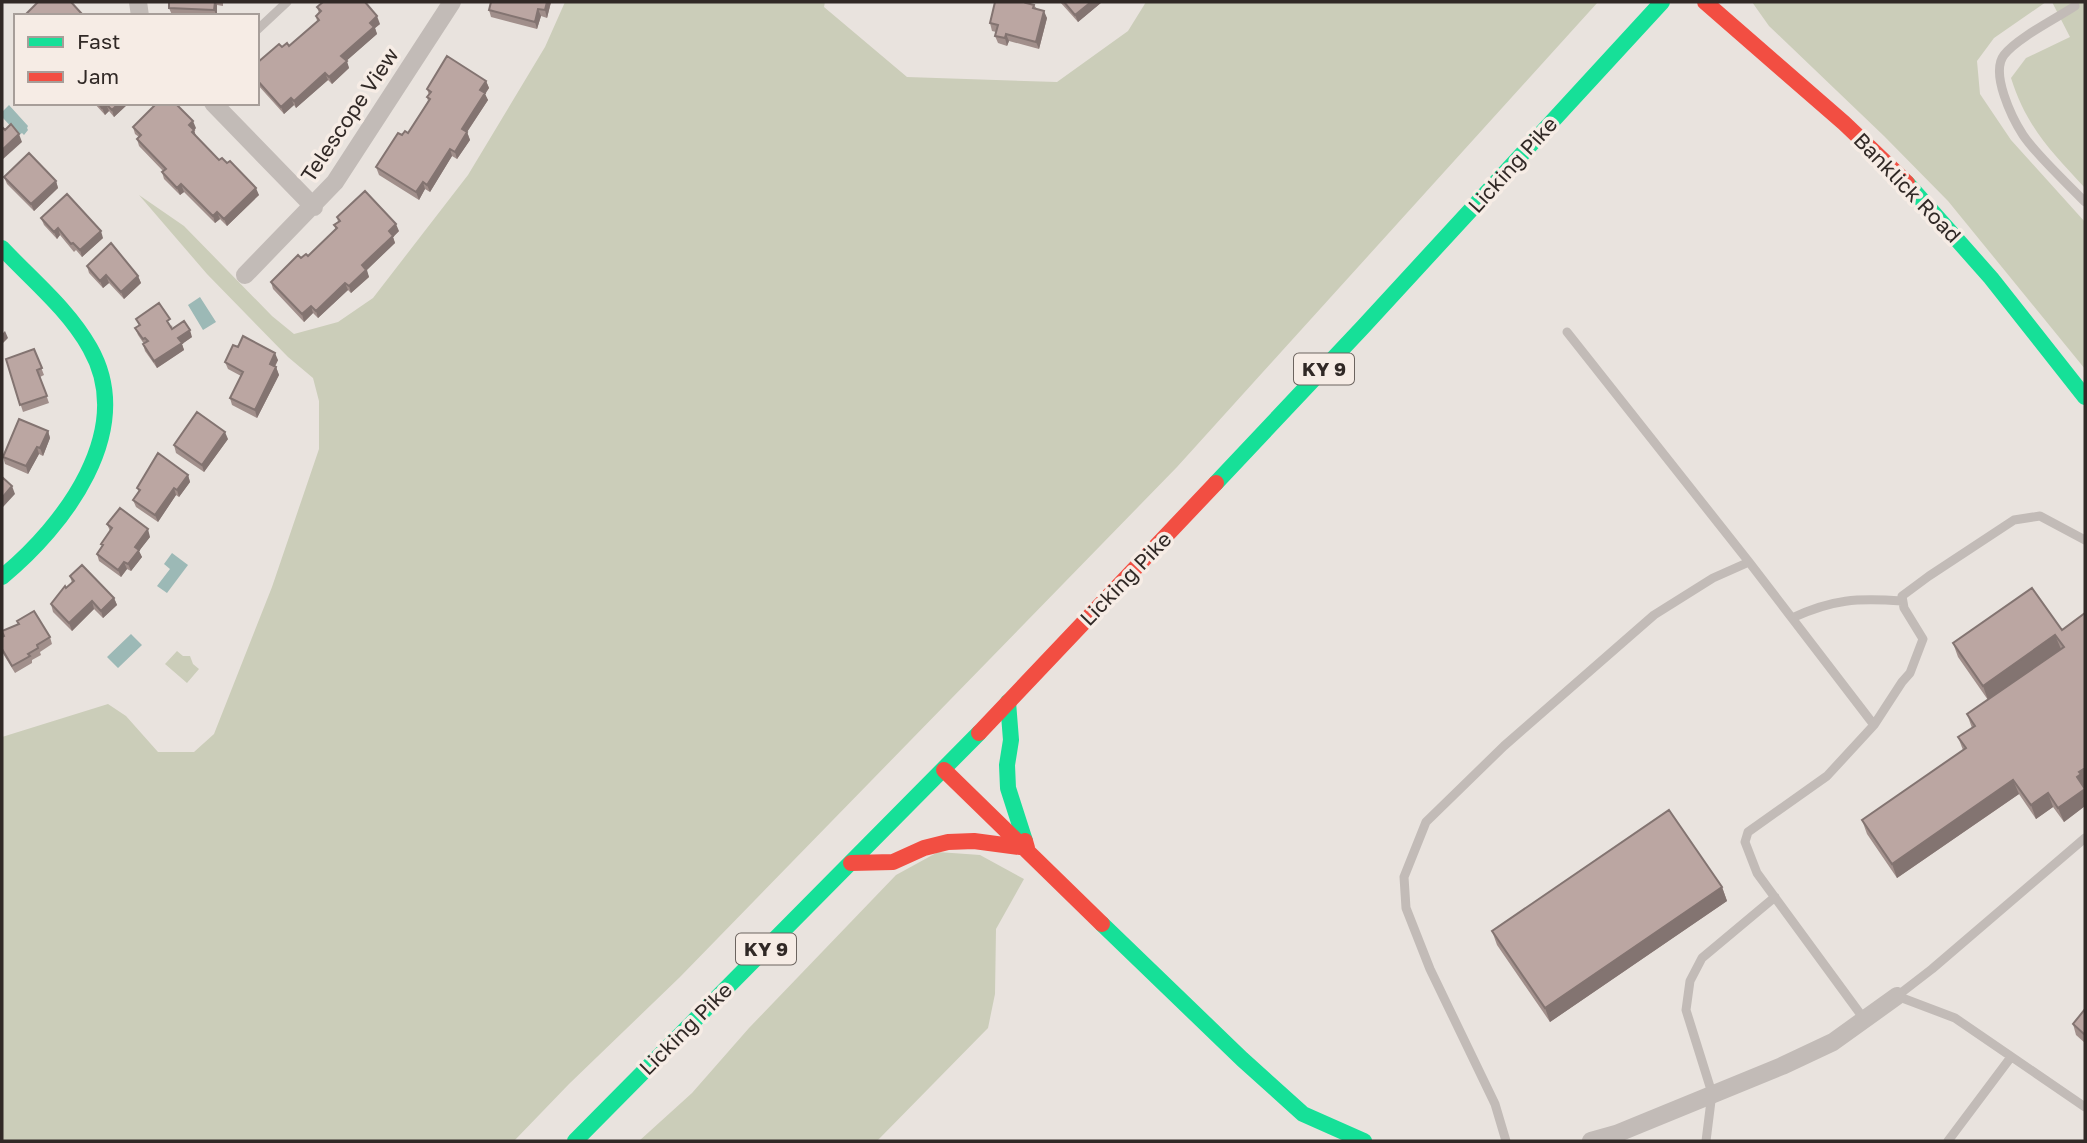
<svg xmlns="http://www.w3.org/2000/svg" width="2087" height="1143" viewBox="0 0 2087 1143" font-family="'Golos Text',sans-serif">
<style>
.green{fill:#cbcdb9}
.water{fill:#9cb9b6}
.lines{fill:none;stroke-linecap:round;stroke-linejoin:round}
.lane{stroke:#c2bbb7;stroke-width:9}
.street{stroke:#c2bbb7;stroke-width:18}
.fast{stroke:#16e098;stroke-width:16}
.jam{stroke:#f24e42;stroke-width:16}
.wall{fill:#a18f8b}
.shaded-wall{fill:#837471}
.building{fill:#bba6a2;stroke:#837471;stroke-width:2}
.labels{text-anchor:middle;stroke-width:7;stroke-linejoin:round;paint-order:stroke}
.shield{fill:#f6ece5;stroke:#6c645f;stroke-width:2}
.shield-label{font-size:19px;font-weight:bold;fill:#312926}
.street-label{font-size:21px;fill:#312926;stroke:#f6ece5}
</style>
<rect width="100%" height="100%" fill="#e9e3de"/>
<!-- green -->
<path class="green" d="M565,2H825L824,7L907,77L1057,82L1128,31L1146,2H1598L1177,467L680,977L569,1084L514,1141H2V737L108,704L126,716L158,752H194L214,734L272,587L319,449V401L313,378L288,357L207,274L139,195L184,226L272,316L294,334L338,322L373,298L468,175L545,47Z
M1752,2H2046L1994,38L1977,61L1980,94L2011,140L2085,222V369L1948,201L1884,136L1769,26Z
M2052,2H2085V188C2051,151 2027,128 2011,78L2026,58L2070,37Z
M177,651L183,656H190L193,664L199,669L187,683L165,664Z
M938,852L980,855L1024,879L996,929L995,994L988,1028L877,1141H639L692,1093L749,1028L896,875Z"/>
<!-- water -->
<path class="water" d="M9,105L28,126L27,128L28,130L24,135L22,133L19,135L2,117V112Z
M200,297L216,322L203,330L188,305Z
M172,553L188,565L167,593L157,586L170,569L164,564Z
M131,634L142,645L118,668L107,657Z"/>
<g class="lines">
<!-- lane -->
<path class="lane" d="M2075,6C2057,18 2017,38 2004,55C1990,73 2012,118 2023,135C2037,156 2067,183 2085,202
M257,30L287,2
M1567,332L1749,562L1874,725
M1792,618C1833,599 1857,598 1902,601
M1897,996L1932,969L2085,838
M1897,996L1955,1018L2085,1107
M1864,1019L1757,873L1745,842L1748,832L1827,776L1874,725L1902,682L1910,673L1923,639L1904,608L1902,596L1929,576L2014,520L2040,516L2085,540
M1506,1141L1495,1104L1430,969L1406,908L1404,877L1426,822L1504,746L1654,615L1713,578L1749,562
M1706,1141L1712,1093L1686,1010L1690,981L1702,958L1775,897
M1948,1141L2011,1057"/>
<!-- street -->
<path class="street" d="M138,2L140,16
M213,103L314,207
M245,275L335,182L452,2
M1591,1141L1616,1134L1782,1066L1833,1042L1897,996"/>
<!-- fast -->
<path class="fast" d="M1907,183L1991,278L2085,397
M2,248C32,280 68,309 90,348C137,431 64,526 2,577
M1216,483L1363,327L1662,2
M1008,702L1011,740L1007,765L1008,788L1025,841
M1102,924L1242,1059L1303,1114L1364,1141
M575,1141L979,733"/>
<!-- jam -->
<path class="jam" d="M1705,2L1844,123L1907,183
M979,733L1216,483
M944,770L1102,924
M851,863L893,862L924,848L948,842L974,841L1027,848L1025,841"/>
</g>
<!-- wall -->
<path class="wall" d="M169,2H223V6L217,5V16L172,15L169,8Z
M551,2L547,18L541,16L537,29L491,17L489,10Z
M995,2H1028V3L1034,5L1036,8L1047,18L1039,49L1009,41L1007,46L998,43L995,36L996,32L992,31L990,23Z
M1060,2H1102L1078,22Z
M317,7L380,24L375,28L377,34L346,61L349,68L332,84L328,80L296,108L294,105L284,114L257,84V63L282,47L289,46L317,21L316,16L319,13Z
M486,81L489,88L485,94L488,100L467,132L470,140L457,159L452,156L430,192L425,189L419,200L379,175L376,167L402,135L408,133L428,101L427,97L429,95L427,89Z
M94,103H129L114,117L109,111L105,115Z
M133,127L196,128L194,130L196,136L219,160L259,195L227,226L220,219L215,223L184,192L180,195L164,179L162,172L163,171L139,146L137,139L139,137L135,134Z
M4,177L56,181L58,188L34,211L7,184Z
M337,217L399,231L393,237L395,243L366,270L369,277L351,293L348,290L318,318L313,313L304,322L273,289L271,282L301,258L308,256L336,230L334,225L338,222Z
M41,218L103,238L82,257L76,250L74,252L60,235L57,239L44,225Z
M87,266L138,276L141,283L124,299L109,283L103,288L89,273Z
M136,319L173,326L171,327L172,329L192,337L182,344L184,350L157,368L145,351L143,344H144L138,335L135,328L139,326Z
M238,347L278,360L275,367H276L279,375L257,418L232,405L230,398L241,376L228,369L225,362Z
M34,349L44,375L40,377L49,403L23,412L6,359Z
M48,431L50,438L43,456L39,454L28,474L5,464L3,457Z
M228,439L204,472L176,453L174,445Z
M188,475L190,482L179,497L176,495L158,522L136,507L133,500L139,492L137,488Z
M107,524L150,537L139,551L142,557L131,571L127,569L121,577L99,561L97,554L102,547L101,544L110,531Z
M70,576L114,598L117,605L103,618L94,609L72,631L53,612L51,604L72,583Z
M2085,613V806L2064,822L2053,807L2036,819L2019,794L1897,878L1867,834L1862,820L1963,750L1958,737L1972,728L1967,714L1988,700L1958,657L1953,643L2062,630Z
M2,633L50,637L52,644L40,652L41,655L32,660V663L15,673L2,652V637L3,636Z
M1722,887L1727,901L1550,1022L1497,945L1492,931Z
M2085,1009V1043L2076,1035L2073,1024Z"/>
<!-- shaded-wall -->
<path class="shaded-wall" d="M215,2H216L217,5V16L214,10Z
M547,2H551L547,18L545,10Z
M1091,2H1102L1078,22L1075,15Z
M538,9L541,16L537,29L535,22Z
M1044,11L1047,18L1039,49L1036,42Z
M377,16L380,24L375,28L377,34L344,63L341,56L370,23Z
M1006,34L1009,41L1007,46L1005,38Z
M347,61L349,68L332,84L329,77Z
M325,73L328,80L296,108L294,101Z
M486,81L489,88L485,94L488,100L467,132L470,140L457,159L455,152L462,129L480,90Z
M291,98L294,105L284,114L281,107Z
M119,103H129L114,117L112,110Z
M106,104L109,111L105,115L102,108Z
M193,121L196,128L194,130L196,137L194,139L189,125Z
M19,134L22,142L2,160V150Z
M450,149L452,156L430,192L427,185Z
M56,181L58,188L34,211L31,204Z
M423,182L425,189L419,200L416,192Z
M181,184L184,192L180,195L177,188Z
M256,188L259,195L227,226L224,219Z
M217,212L220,219L215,223L213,216Z
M396,224L399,231L393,237L395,243L367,270L369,277L351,293L349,286L362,265L389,231Z
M58,228L60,235L57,239L54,232Z
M101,231L103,238L82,257L80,250Z
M106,275L109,283L103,288L100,281Z
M138,276L141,283L124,299L121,292Z
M345,283L348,290L318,318L316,311Z
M311,306L313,313L304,322L302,314Z
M190,330L192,337L182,344L184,350L157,368L154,361L178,338Z
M5,331L8,338L2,344V334Z
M275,353L278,360L272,371L270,364Z
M276,367L279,375L257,418L255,410Z
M48,431L50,438L43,456L40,448Z
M225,432L228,439L204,472L202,465Z
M37,447L39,454L28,474L26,466Z
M188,475L190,482L179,497L177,490Z
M12,486L15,494L3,507L2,498Z
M174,488L176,495L158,522L155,515Z
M148,529L150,537L139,551L142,557L131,571L128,564L135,547Z
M124,562L127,569L121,577L118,570Z
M114,598L117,605L103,618L101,611Z
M92,601L94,609L72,631L69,623Z
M2055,635L2061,649L1988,700L1983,686Z
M2085,768V806L2064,822L2058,808L2079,772Z
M2013,780L2019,794L1897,878L1892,864Z
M2048,793L2053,807L2036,819L2031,805Z
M1722,887L1727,901L1550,1022L1545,1008Z"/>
<!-- building -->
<path class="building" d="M38,2H71L82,14L80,16H24Z
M169,2H215L214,10L169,8Z
M323,2H365L377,16L370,23L374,27L341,56L347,61L329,77L325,73L294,101L291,98L281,107L257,80V63L279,44L282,47L287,43L289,46L319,20L316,16L321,11L317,7Z
M491,2H547L545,10L538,9L535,22L489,10Z
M995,2H1027L1026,3L1034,5L1033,8L1044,11L1036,42L1006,34L1005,38L995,36L998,25L990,23Z
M1064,2H1091L1075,15Z
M447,56L486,81L480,90L485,93L462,129L467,132L455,152L450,149L427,185L423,182L416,192L376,167L398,133L402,135L405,131L408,133L430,99L427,97L431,92L427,89Z
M98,103H119L112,110L106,104L102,108Z
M157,103H175L193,121L189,125L194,130L192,132L219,160L222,158L227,163L230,161L256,188L224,219L217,212L213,216L181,184L177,188L162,172L166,169L137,139L141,135L133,127Z
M11,124L19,134L2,150V127L5,130Z
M29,153L56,181L31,204L4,177Z
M365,191L396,224L389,231L393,236L362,265L366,270L349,286L345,283L316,311L311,306L302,314L271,282L298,255L301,258L306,254L308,256L337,228L334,225L340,221L337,217Z
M67,194L101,231L80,250L73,243L71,244L58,228L54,232L41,218Z
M111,243L138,276L121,292L106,275L100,281L87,266Z
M159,303L170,319L167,321L172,329L184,321L190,330L178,338L182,343L154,361L143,344L148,341L145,338L143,339L135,328L140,325L136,319Z
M243,336L275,353L270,364L276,367L255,410L230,398L243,372L225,362L233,345L238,347Z
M34,349L42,368L37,370L47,396L20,405L6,359Z
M197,412L225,432L202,465L174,445Z
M19,419L48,431L40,448L37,447L26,466L3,457Z
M158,453L188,475L177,490L174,488L155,515L133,500L140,490L137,488Z
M2,477L12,486L2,498Z
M120,508L148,529L135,547L139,550L128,564L124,562L118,570L97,554L103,545L101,544L112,528L107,524Z
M82,565L114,598L101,611L92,601L69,623L51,604L65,586L66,588L74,581L70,576Z
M2032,588L2062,630L2085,613V768L2079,772L2081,774L2077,777L2085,789L2058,808L2048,793L2031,805L2013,780L1892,864L1862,820L1966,748L1958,737L1975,726L1967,714L2064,647L2055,635L1983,686L1953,643Z
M34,611L50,637L37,645L38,648L28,654L30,656L12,666L2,649V637L4,636L2,631L19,624L17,621Z
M1669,810L1722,887L1545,1008L1492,931Z
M2085,1009V1035L2073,1024Z"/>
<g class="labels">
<!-- shield labels -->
<g class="shield">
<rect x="1294" y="353.5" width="60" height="31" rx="5"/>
<rect x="736" y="933.5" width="60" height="31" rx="5"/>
</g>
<g class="shield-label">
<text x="1324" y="376">KY 9</text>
<text x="766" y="956">KY 9</text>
</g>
<!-- street labels -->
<g class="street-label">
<text transform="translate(350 115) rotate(-56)" y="7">Telescope View</text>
<text transform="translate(1513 165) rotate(-48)" y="7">Licking Pike</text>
<text transform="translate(1907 188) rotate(46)" y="7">Banklick Road</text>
<text transform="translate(1126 579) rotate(-46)" y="7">Licking Pike</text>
<text transform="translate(686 1029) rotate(-45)" y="7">Licking Pike</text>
</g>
</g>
<!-- border -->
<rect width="2087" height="1143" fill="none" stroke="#312926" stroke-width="7"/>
<!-- legend -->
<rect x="14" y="14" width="245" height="91" fill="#f6ece5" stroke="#a79e99" stroke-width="2"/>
<rect x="28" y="37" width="35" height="10" fill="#16e098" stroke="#a79e99" stroke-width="2"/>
<text x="77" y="49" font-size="21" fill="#312926">Fast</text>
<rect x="28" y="72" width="35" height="10" fill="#f24e42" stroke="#a79e99" stroke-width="2"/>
<text x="77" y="84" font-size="21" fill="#312926">Jam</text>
</svg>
